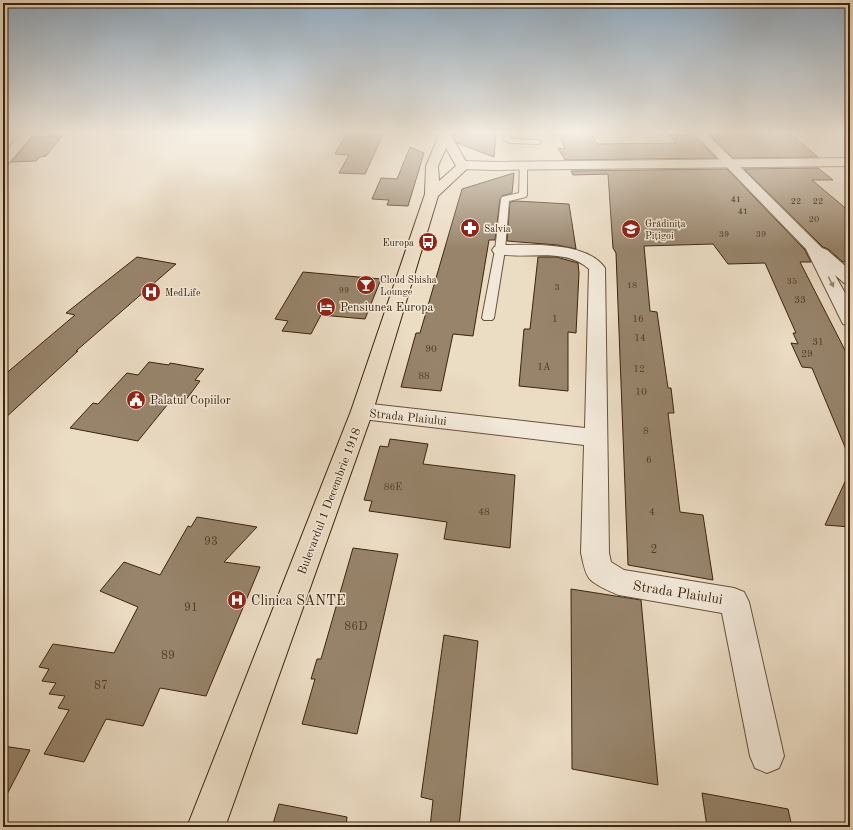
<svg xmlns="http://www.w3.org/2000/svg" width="853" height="830" viewBox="0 0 853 830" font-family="'Old Standard TT',serif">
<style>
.building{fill:#97846b;stroke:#3d240a}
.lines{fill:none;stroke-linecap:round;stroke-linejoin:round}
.service-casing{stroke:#685238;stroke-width:2}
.minor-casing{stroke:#685238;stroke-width:2}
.tertiary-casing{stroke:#685238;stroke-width:2}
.primary-casing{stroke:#3d240a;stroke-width:2}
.service{fill:#f2e8d9;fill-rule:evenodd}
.minor{fill:#f2e8d9;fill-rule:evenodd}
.tertiary{fill:#f2e8d9;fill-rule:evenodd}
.primary{fill:#ebdcc4;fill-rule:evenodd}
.oneway{fill:#988672}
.labels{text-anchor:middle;stroke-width:3;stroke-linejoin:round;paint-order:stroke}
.far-number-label{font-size:9px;fill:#543c22}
.far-poi-label{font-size:10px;fill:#3d240a;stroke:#f2e8d9;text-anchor:start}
.number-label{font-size:10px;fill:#543c22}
.poi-label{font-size:12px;fill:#3d240a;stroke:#f2e8d9;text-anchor:start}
.street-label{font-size:12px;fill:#3d240a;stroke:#f2e8d9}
.near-number-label{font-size:12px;fill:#543c22}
.near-street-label{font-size:14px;fill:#3d240a;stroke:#f2e8d9}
.near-poi-label{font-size:14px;fill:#3d240a;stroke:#f2e8d9;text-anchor:start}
</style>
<rect width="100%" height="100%" fill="#ebdcc4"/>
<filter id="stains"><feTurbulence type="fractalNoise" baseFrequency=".005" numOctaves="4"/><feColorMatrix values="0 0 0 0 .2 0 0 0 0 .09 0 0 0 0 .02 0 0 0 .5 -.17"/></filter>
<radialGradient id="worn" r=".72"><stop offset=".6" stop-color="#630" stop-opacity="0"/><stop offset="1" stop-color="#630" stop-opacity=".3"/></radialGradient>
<!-- building -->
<path class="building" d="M347,133H384L365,174L339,173L349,155L335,154Z
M453,133H496L494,157L457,143L453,135Z
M558,133H590L597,144L676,143L669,135H693L716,158L565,160L558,148L565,149Z
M791,134L818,157L733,158L710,135Z
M62,136L46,156L40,157L36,161L11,162L32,137Z
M410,147L424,153L408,206L387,205L389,200L372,199L381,178L397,179Z
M818,168L833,180H812L850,212V261L843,262L828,249L823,247L744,169Z
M727,169L805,250L811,262H800L850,360V459L812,368L802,367L791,343L798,344L793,333H796L765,263L728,264L713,244L644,246L650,311L657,312L668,388H671L674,413H668L680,512L703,515L713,580L628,565L616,253L613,248L608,174L573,175L571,171Z
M514,173L512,193L502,196L500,199L495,240H489L473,336L453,334L441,391L401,387L416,333H420L462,189Z
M516,201L569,204L576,249L557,245L507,241L510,202Z
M137,257L176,264L76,351H78L3,420V376L75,315L66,313Z
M538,257H556L578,263L579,273L576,333L568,332V391L519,386L524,329H530Z
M303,272L381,279L365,319L321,315L311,334L282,331L288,321L275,319Z
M149,362L169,365L170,363L204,369L195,380L200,381L185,401L172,399L138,441L70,428L93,403L98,404L127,373L138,375Z
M390,439L428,444L423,464L515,475L510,548L444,539L447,522L369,511L372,501L364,500L380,446L388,447Z
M850,471V527L825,525Z
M197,517L257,527L224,562L260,567L206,696L160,688L143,726L106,719L84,762L44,754L69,710L58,708L65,696L49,694L56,683L42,681L49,669L39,667L53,644L114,653L138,607L100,591L124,562L160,575L188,526L191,527Z
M353,548L398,554L357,734L302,724L315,679H311L317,659H321Z
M571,589L641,600L658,785L572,769Z
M444,635L478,641L459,827H430L433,800L421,797Z
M3,746L30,750L3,802Z
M702,793L788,809L792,827H707Z
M279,804L347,817L346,827H272Z"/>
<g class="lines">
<!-- service casing -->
<g class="service-casing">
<path id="service" d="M504,133H510L511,139L538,140L542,142L538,144L510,143L503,140Z
M520,164H523L527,166V195L526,197L509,201L505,250L494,318L492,320H484L482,318L495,250L501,199L502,197L519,193Z"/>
</g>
<!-- minor casing -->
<g class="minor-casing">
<path id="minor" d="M22,133H34L7,165L3,166V154Z
M694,133H706L822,248L827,250L850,270V284L844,283L835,275L850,302V326L843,324L841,320L806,249Z
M500,245C529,245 587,241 605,268L609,553L611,562L624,570L734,588L744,592L749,602L784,756L779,768L767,773L755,768L750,756L722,613L619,595C611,592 593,584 589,578C584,571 583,561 581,553L584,445L362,419L354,416L351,411L354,406L362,403L585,428L589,269C564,246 524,261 494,253L492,250L494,247Z"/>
</g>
<!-- tertiary casing -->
<g class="tertiary-casing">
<path id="tertiary" d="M850,158V166L496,170L462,169L458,168L456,165L458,162L462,161L496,162Z"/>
</g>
<!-- primary casing -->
<g class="primary-casing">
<path id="primary" d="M440,133H452L451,135L469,167L438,196L373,411L225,827H187L351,411L425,194L426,166ZM446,148L456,166L439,181L438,166Z"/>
</g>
<!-- service -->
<use href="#service" class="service"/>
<!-- minor -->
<use href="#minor" class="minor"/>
<!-- tertiary -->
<use href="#tertiary" class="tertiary"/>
<!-- primary -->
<use href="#primary" class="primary"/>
</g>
<!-- one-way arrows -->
<defs><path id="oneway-solid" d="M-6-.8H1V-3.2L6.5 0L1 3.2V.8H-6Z"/></defs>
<use class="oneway" href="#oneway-solid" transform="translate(831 282) rotate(63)"/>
<!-- sky -->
<linearGradient id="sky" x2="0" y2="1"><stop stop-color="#91abc0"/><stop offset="0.53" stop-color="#f6efe4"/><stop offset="1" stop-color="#f6efe4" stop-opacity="0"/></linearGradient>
<rect width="853" height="249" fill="url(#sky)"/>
<!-- icons -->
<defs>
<g id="pharmacy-disc" transform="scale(1)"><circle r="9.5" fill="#8f2418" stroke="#f2e8d9"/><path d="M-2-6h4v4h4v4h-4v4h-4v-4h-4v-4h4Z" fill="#fff"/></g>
<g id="school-disc" transform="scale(1)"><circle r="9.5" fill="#8f2418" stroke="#f2e8d9"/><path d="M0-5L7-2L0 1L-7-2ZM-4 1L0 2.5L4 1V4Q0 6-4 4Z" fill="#fff"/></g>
<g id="bus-disc" transform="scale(1)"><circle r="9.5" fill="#8f2418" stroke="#f2e8d9"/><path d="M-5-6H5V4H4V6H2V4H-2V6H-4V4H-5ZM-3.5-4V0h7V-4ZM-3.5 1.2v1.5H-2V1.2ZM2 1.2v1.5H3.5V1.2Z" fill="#fff"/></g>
<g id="bar-disc" transform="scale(1)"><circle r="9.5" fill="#8f2418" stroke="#f2e8d9"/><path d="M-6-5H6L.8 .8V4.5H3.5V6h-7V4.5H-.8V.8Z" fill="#fff"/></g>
<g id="hospital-disc" transform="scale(1)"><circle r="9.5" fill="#8f2418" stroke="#f2e8d9"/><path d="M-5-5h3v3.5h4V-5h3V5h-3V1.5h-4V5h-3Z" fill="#fff"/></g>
<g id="hotel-disc" transform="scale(1)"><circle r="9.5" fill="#8f2418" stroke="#f2e8d9"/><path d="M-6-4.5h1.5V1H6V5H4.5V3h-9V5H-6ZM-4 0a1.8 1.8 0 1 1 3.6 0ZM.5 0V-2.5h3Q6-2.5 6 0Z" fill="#fff"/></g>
<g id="civic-disc" transform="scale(1)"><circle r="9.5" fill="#8f2418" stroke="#f2e8d9"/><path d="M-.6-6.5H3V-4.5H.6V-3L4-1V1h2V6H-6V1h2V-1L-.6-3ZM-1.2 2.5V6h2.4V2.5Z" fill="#fff"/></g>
</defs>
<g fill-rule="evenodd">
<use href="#pharmacy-disc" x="470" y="228"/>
<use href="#school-disc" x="631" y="229"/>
<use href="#bus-disc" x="428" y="242"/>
<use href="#bar-disc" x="366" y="285"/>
<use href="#hospital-disc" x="151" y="292"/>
<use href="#hotel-disc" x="326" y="307"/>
<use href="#civic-disc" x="136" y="400"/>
<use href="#hospital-disc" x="237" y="600"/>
</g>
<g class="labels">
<!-- far-number labels -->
<g class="far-number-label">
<text x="736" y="202">41</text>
<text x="796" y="204">22</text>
<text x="818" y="204">22</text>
<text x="743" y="214">41</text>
<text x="814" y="222">20</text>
<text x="724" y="237">39</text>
<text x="761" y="237">39</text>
<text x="792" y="284">35</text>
<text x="632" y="288">18</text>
<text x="557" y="290">3</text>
<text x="344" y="293">99</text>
</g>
<!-- far-poi labels -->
<g class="far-poi-label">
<text x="645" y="227">Grădinița<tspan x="645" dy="12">Pițigoi</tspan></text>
<text x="484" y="232">Salvia</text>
<text x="414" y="246" text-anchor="end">Europa</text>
<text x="380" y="283">Cloud Shisha<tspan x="380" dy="12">Lounge</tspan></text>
<text x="165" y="296">MedLife</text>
</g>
<!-- number labels -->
<g class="number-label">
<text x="800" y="303">33</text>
<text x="555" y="322">1</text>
<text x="638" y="322">16</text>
<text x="640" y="341">14</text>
<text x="818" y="345">31</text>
<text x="431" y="352">90</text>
<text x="807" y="357">29</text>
<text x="544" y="370">1A</text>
<text x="639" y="372">12</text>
<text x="424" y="379">88</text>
<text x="641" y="395">10</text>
<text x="646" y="434">8</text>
<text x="649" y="463">6</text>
<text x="393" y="490">86E</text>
<text x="484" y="515">48</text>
<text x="652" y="515">4</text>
</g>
<!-- poi labels -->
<g class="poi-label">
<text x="340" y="311">Pensiunea Europa</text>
<text x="150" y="404">Palatul Copiilor</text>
</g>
<!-- street labels -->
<g class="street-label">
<text transform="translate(408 417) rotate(6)" y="4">Strada Plaiului</text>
<text transform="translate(329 501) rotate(-69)" y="4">Bulevardul 1 Decembrie 1918</text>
</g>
<!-- near-number labels -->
<g class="near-number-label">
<text x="211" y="545">93</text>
<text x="654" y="553">2</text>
<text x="191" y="611">91</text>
<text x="356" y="630">86D</text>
<text x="168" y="659">89</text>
<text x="101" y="689">87</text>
</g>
<!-- near-street labels -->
<g class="near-street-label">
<text transform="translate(678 592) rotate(9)" y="5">Strada Plaiului</text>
</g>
<!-- near-poi labels -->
<g class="near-poi-label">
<text x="251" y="605">Clinica SANTE</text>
</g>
</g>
<!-- margin -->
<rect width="853" height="830" fill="none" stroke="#ebdcc4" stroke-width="16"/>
<rect x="4" y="4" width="845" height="822" fill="none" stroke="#3d240a" stroke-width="2"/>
<rect x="8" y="8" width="837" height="814" fill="none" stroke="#3d240a"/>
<rect width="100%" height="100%" filter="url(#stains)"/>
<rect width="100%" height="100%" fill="url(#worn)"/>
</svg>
